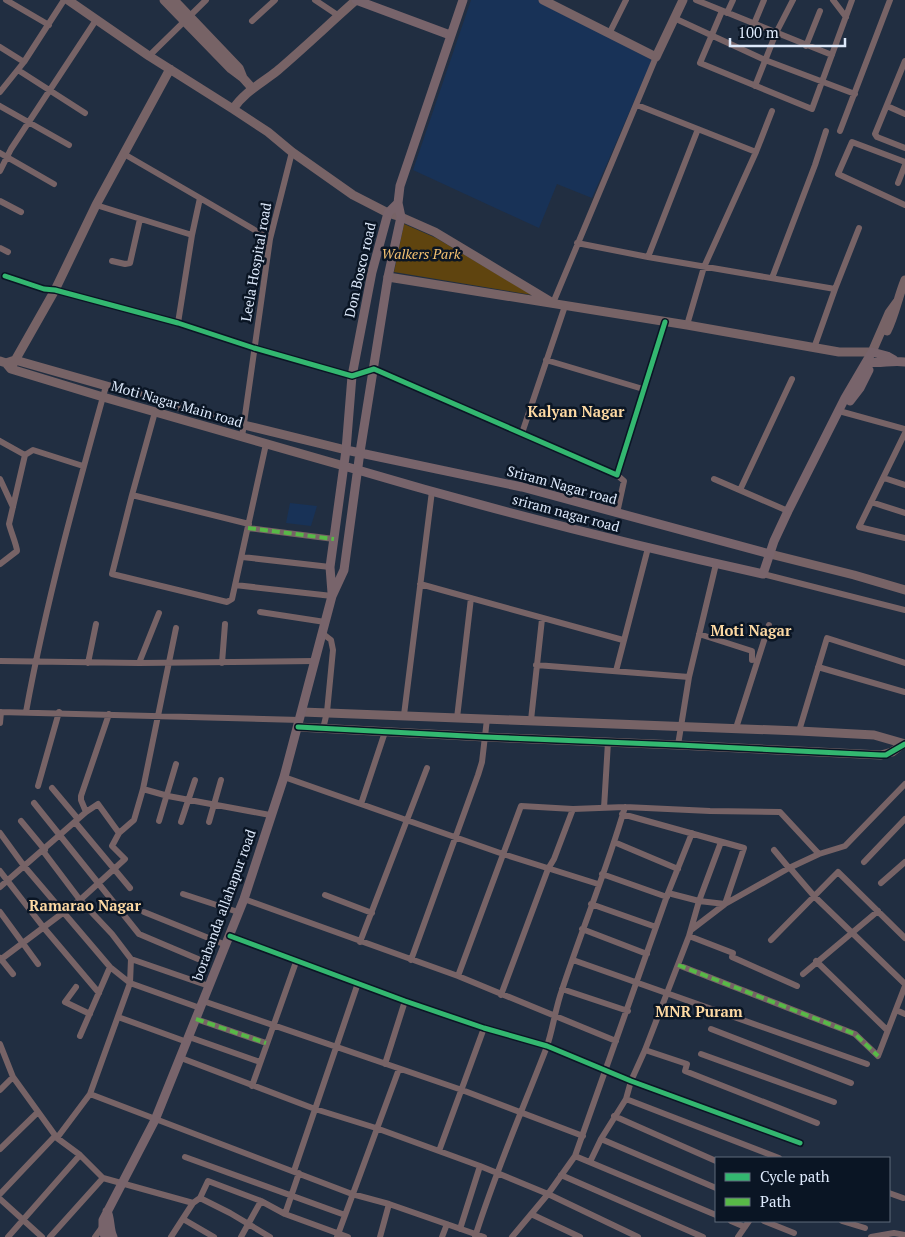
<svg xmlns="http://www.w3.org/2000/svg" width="905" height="1237" viewBox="0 0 905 1237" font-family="'PT Serif',serif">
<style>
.built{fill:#183257}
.green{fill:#5f440f}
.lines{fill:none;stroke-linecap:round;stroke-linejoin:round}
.minor{stroke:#776366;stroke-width:6}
.tertiary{stroke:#776366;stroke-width:9}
.secondary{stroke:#78646b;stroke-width:9}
.quiet{stroke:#58b947;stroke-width:4;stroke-dasharray:8 4;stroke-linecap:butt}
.cycleway-casing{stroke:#0a1524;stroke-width:8}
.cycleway{stroke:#33b770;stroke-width:5}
.labels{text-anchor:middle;stroke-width:5;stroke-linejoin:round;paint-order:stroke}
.park-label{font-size:14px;font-style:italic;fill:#f3c171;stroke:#0a1524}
.street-label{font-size:14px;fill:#deeafc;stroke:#0a1524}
.neighbourhood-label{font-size:15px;font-weight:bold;fill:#fdd9a3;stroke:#0a1524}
</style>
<rect width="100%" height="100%" fill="#212e41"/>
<!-- built -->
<path class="built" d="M471,0H538L652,60L592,198L557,184L539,228L413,170Z
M290,503L317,506L311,526L286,523Z"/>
<!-- green -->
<path class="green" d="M404,224L436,238L532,295L394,272Z"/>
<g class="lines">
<!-- minor -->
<path class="minor" d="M6,0L49,25
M315,0L339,16
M696,0L832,55
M833,0L846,17
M722,11L700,63L812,109L852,0
M727,13L733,0
M674,18L765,60L855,94
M252,21L275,0
M754,24L764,0
M609,34L626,0
M806,46L820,11
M0,47L24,62
M149,56L206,0
M905,61L875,134L877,137L905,148
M18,70L85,113
M755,86L776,33L793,0
M0,92L24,62L64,0
M637,105L756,152
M0,106L69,145
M887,106L905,114
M840,131L890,0
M0,153L54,184
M124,154L200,198
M905,162L852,142L838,174L905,205
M0,171L11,149L96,20
M898,183L905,165
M0,201L21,212
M96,205L192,235L178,323
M192,235L200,198L270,239
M577,243L648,257L835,289
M0,248L8,252
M648,257L698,129
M112,261L125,264L130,263L140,219
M5,276L44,289L55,290L178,323L254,348L352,376L374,369L617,475L665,322
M772,278L815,165L826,131
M553,303L656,57
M687,325L704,267L756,152L772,111
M814,348L835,289L859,228
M546,360L643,389
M839,411L905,429
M155,412L132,495L112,574L227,602L232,599L266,444
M522,433L565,306
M905,433L859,527L905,538
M242,437L270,239L292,152
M0,441L25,455
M884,478L905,485
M0,479L13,507
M714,479L788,511
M740,490L792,379
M132,495L249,524
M871,502L905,513
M617,513L624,481L617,475
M248,528L334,539
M242,557L330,567
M0,564L17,551C17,546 11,532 9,524L25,455L33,450L83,466
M763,574L905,610
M420,584L623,640
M235,585L332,596
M260,612L325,622
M322,633L331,640L333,650L327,712L323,729
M699,634L752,651V660
M0,661L139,663L315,661
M88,663L96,624
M139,663L159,613
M222,663L225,624
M536,665L689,677
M818,667L905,692
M616,671L648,548
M0,712L300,720
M26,712C46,602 76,494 106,386
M404,715L432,491
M457,718L471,598
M531,720L542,619
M0,723L1,712
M736,728L769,625
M799,731L827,638L905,663
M678,745L689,677L716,564
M284,777L503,854L598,884
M38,786L59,712
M52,788L78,819
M143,789L168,796L270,815
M34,803L139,934L198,959
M361,804L385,732
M604,808L608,742
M86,812L81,800V796L109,714
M622,814L744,848L725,904L699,901L668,893
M21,821L45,850
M159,821L176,764
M75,822L130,888
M181,822L195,780
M209,822L221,780
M0,833L24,866L110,967L130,983L200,1008
M614,842L678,869
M774,850L789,868
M864,862L905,819
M790,868L814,896L905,984
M0,871L44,928L99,993
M602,874L667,897
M881,883L905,862
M0,887L86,812L98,804L119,833L134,820L143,789L176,628
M183,894L238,912
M325,895L372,913
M244,899L458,976L616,1041
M591,904L656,927
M0,912L38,964
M144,912L226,945
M582,929L647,954
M691,930L725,904L789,868L819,854L845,846L905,784
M230,936L405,1001L484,1028L547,1046L631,1081L800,1143
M689,936L733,953L732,957L797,986
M771,940L838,872L905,938
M360,942L427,768
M0,958L13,974
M131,959L209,986
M0,960L80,900L125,859L112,846L119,833
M411,960L478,775L482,762L487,719
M573,960L867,1064
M816,961L887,1030
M678,965L855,1034L878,1056L905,986
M803,974L878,911
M458,976L521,806L573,809L625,807L710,811L780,812L819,854
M76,987L65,1002L90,1014
M562,989L628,1011
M501,995L548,869L554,859L573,809
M203,1001L462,1090L583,1136
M896,1010L905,1014
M118,1017L187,1042
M196,1019L266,1043
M711,1029L851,1083
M80,1036L110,967
M189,1037L260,1062
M0,1044L13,1077L57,1138L80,1155L103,1178L193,1203L200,1198L230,1213L270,1237
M645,1050L687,1064L685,1071L817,1123
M701,1054L834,1102
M181,1058L315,1109L376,1128L480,1166L548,1194L638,1237
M385,1064L405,1001
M252,1086L296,962
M0,1090L13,1077
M90,1094L352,1194L389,1204L484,1237
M626,1099L779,1158
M614,1116L716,1161
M601,1139L716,1188
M0,1149L38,1112
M439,1151L484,1028
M575,1156L716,1215
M185,1157L345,1215
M590,1162L601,1139L626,1099L631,1081L645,1050L689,936L699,901L721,842
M294,1171L358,983
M561,1175L703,1237
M889,1193L903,1198
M0,1194L55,1136L57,1138L90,1094L130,983L131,959L112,934L80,900L43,851
M200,1198L208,1181L261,1201L285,1214L348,1237
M0,1199L42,1237
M285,1214L299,1173
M531,1214L580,1237
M183,1219L214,1237
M731,1221L745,1227
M764,1221L794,1233
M842,1221L865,1228
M460,1229L480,1166
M8,1237L80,1155
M50,1237L103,1178
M95,1237L103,1226
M171,1237L193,1203
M241,1237L261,1201
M337,1237L399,1069
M380,1237L389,1204
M442,1237L447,1224
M475,1237C495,1173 522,1111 546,1049C553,1030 555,1009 562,990C582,929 607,869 625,807
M512,1237L548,1194L575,1156L668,893L692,833
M738,1237L749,1221
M871,1237L894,1233L905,1235"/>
<!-- tertiary -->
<path class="tertiary" d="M68,0L149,56L233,109L268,132L292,152L353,195L388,213L401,217L435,232L553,303
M164,0L231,69L243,78L252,88
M174,0L239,68L243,78
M543,0L656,57L683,0
M233,109C244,92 262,83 277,71C304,48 329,24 355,1
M388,277L687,325L839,352H872L889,313L897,302
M887,331C895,315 898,297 905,280
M0,361L6,363L11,369L103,397L344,466
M6,363L15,360L244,425L346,450
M13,364L55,290L96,205L170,69
M770,554L854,575L905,590
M302,712L799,731L874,735L905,744
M298,727L485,737L678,745L881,755L892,752L903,744"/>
<!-- secondary -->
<path class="secondary" d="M356,0L450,35
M868,362C880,364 892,360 905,362
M850,401L860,388L869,370
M346,450L522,487L770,554
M344,466C482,507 622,543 763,574L774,541L788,511L845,398L872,352L887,356L894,360
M332,593L330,567L346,450L352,376L372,272L388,213L398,203
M107,1211C111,1220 109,1229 113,1237
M105,1237L103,1229V1220L155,1120L244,899L284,777L332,596L344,570L360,452L388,277L401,217L398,203L400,186L463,0"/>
<!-- quiet -->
<path class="quiet" d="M248,528L334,539
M678,965L855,1034L878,1056
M196,1019L266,1043"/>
<!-- cycleway casing -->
<g class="cycleway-casing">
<path id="cycleway" d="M5,276L44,289L55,290L178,323L254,348L352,376L374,369L617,475L665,322
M298,727L485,737L678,745L881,755H886L905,744
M230,936L405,1001L484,1028L547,1046L631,1081L800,1143"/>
</g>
<!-- cycleway -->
<use href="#cycleway" class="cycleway"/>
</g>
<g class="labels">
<!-- park labels -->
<g class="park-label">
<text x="421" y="259">Walkers Park</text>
</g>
<!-- street labels -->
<g class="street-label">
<text transform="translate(256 262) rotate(-80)" y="5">Leela Hospital road</text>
<text transform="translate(360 270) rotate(-77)" y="5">Don Bosco road</text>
<text transform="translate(177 404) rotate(16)" y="5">Moti Nagar Main road</text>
<text transform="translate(562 485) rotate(15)" y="5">Sriram Nagar road</text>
<text transform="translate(566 513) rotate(15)" y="5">sriram nagar road</text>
<text transform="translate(224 905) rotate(-70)" y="5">borabanda allahapur road</text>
</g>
<!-- neighbourhood labels -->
<g class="neighbourhood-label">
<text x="576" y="417">Kalyan Nagar</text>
<text x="751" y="636">Moti Nagar</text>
<text x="85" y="911">Ramarao Nagar</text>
<text x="699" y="1017">MNR Puram</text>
</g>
</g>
<!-- legend -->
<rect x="715" y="1157" width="175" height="65" fill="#0a1524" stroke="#5f6a7a"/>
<rect x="725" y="1173" width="25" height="8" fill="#33b770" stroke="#5f6a7a"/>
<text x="760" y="1182" font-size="15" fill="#deeafc">Cycle path</text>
<rect x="725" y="1198" width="25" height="8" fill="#58b947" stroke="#5f6a7a"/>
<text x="760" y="1207" font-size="15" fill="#deeafc">Path</text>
<!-- scale -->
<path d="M730 38v8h115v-8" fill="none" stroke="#deeafc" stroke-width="2.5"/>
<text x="738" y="38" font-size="15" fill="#deeafc" stroke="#0a1524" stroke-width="4" paint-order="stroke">100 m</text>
</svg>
